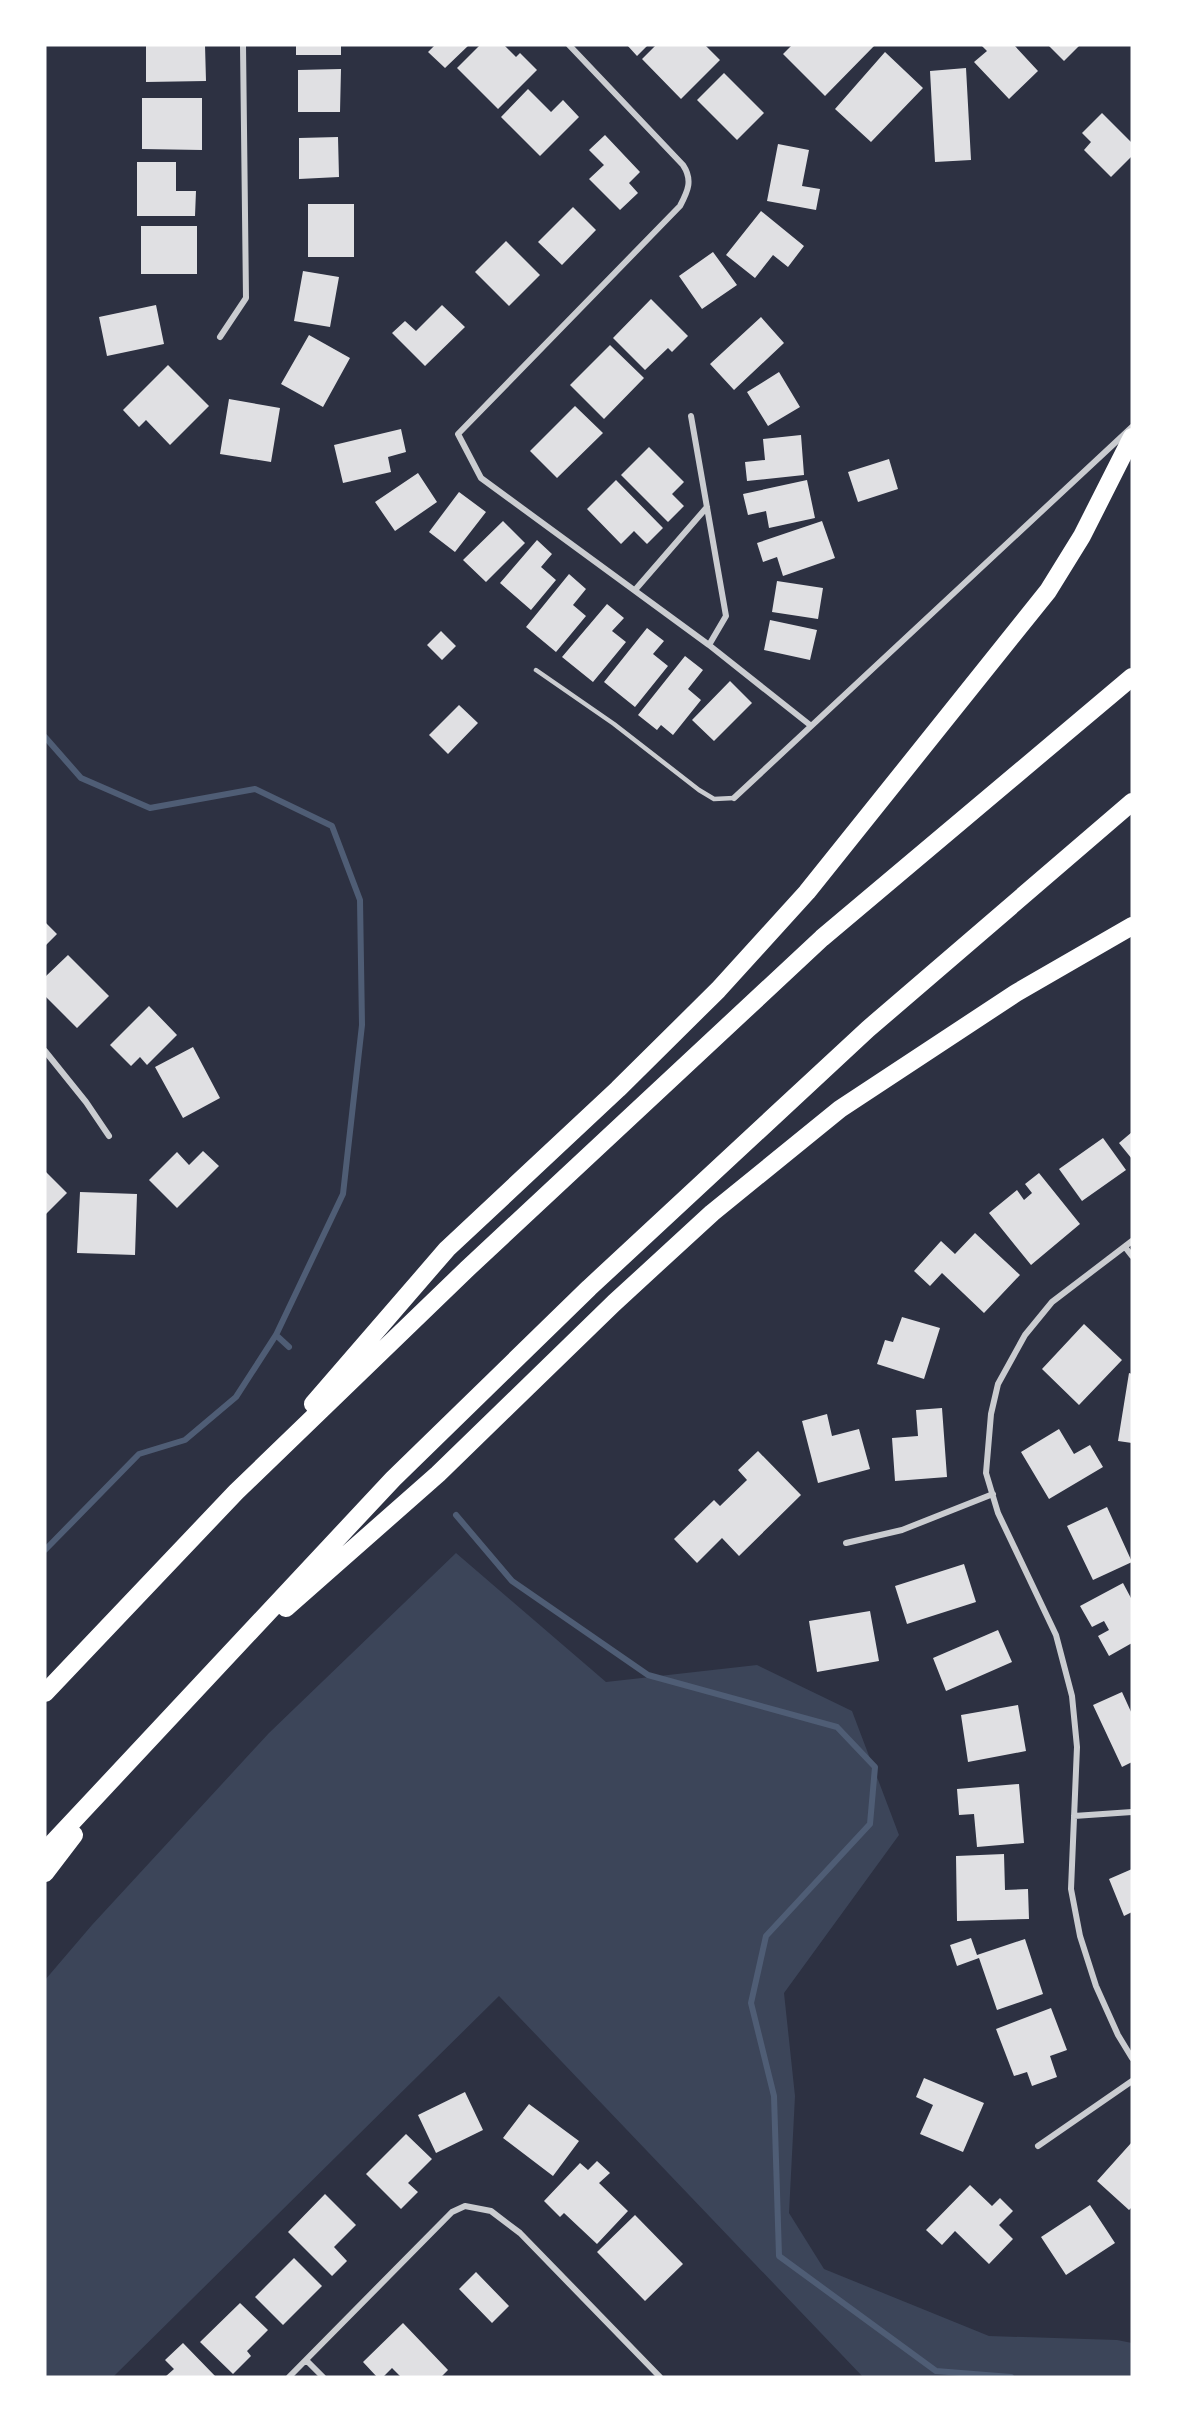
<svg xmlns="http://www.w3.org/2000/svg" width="1177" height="2422" viewBox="0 0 1177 2422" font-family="Arial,sans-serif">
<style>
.green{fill:#3c4559}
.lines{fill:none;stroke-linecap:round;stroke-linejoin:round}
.stream{stroke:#4f5d75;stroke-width:6}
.building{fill:#e0e0e3}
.service{stroke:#caccd0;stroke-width:4.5}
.minor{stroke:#caccd0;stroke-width:6}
.motorway{stroke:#fff;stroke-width:18}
</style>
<rect width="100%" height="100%" fill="#2d3142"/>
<!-- green -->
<path class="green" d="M456,1553L606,1682L757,1665L852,1711L899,1835L784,1993L795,2096L789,2213L824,2269L989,2336L1117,2340L1132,2343V2377H863L499,1996L113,2377H45V1980L92,1925L269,1733Z"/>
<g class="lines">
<!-- stream -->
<path class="stream" d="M45,737L81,778L150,808L255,789L332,826L360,900L362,1025L343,1194L276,1335L236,1397L185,1440L139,1454L45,1550
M276,1335L289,1347
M456,1515L512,1581L648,1675L837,1727L875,1767L870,1824L766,1936L751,2003L774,2096L779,2256L936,2371L1011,2377"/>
</g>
<!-- building -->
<path class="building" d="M146,45H205L206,81L146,82Z
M296,45H341V55H296Z
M435,45H469L445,68L428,52Z
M480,45H504L516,57L520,53L537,70L498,109L457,68Z
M627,45H648L637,56Z
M656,45H705L720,60L681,99L642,59Z
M792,45L806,46L875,45L825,96L783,54Z
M981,45H1014L1038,71L1009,99L974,62L987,51Z
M1048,45H1080L1064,61Z
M885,52L923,88L871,142L835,109Z
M966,68L971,160L935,162L930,71Z
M341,69L340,112H298V70Z
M724,73L764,113L737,140L697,100Z
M528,89L551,112L563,100L579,117L540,156L501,117Z
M142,98H202V150L142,149Z
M1102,113L1132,143V156L1111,177L1084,150L1091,142L1082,133Z
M605,135L640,172L629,183L638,193L620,210L589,179L604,165L589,150Z
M338,137L339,177L299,179V138Z
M778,144L809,150L802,186L820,189L816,210L767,201Z
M137,162H176V191H196L195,216H137Z
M308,204H354V257H308Z
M573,207L596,230L562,265L538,242Z
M761,211L804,246L788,267L773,255L755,278L726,255Z
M141,226H197V274H141Z
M506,241L540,275L509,306L475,272Z
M713,252L737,285L702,309L679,276Z
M303,271L339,277L330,327L294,321Z
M651,299L688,336L672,352L668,348L645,370L613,338Z
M156,305L164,344L107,356L99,317Z
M442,305L465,327L425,366L392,333L405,321L416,331Z
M761,317L784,343L734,390L710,364Z
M309,335L350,358L323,407L281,384Z
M610,345L644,378L604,419L570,385Z
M168,365L209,406L170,445L146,420L139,427L123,410Z
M779,372L800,407L768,426L747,392Z
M229,399L280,408L271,462L220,454Z
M575,406L603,433L557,478L530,451Z
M401,429L406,452L388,457L391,472L343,483L334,445Z
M801,435L804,475L747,481L745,462L765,460L763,439Z
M649,447L684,482L672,494L684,506L668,522L621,475Z
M889,459L898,489L858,502L848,472Z
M418,473L437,502L395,531L375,502Z
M616,480L663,528L647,544L634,531L621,544L587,509Z
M807,480L815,518L769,528L766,511L748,515L743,494Z
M459,492L486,512L455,552L429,532Z
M503,521L525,543L486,582L463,560Z
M822,521L835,558L783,576L777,557L763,562L757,543Z
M537,540L552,554L541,567L556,580L531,610L500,583Z
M569,574L586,589L573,605L586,616L556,652L526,627Z
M777,581L823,588L818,619L772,612Z
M607,604L624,618L612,631L626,642L593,682L562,657Z
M770,620L817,630L810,660L764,650Z
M647,628L664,641L653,654L668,666L635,707L604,682Z
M441,631L456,646L442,660L427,645Z
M685,656L703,670L688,689L701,700L673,735L661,725L657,730L638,715Z
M730,681L752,703L714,741L692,720Z
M459,705L478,723L448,754L429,735Z
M45,922L57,934L45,946Z
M68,955L109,996L77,1028L45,996V977Z
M149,1006L177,1035L147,1065L140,1057L131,1066L110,1045Z
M193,1047L220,1098L183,1118L155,1067Z
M1132,1132V1159L1119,1143Z
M1103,1138L1126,1170L1082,1201L1059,1169Z
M203,1151L219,1166L177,1208L149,1180L177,1152L189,1165Z
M45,1171L67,1193L45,1215Z
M1039,1173L1080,1224L1031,1265L989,1213L1017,1190L1024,1200L1032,1193L1025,1184Z
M80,1192L137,1194L135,1255L77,1253Z
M975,1233L1020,1275L984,1313L942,1273L930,1286L914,1271L941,1241L955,1254Z
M902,1317L940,1328L924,1379L877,1364L885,1340L893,1342Z
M1084,1324L1122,1360L1079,1405L1042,1369Z
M1129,1373L1132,1374V1443L1118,1441Z
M942,1408L947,1477L895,1481L892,1438L918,1436L916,1410Z
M827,1414L832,1436L859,1429L870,1469L818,1483L802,1421Z
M1059,1429L1074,1454L1090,1445L1103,1467L1049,1499L1021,1452Z
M758,1451L801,1495L739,1556L722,1538L697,1563L674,1539L714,1500L720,1506L747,1480L738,1470Z
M1107,1507L1132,1562L1093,1580L1067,1526Z
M964,1564L976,1602L907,1624L895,1586Z
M1123,1583L1132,1600V1643L1109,1656L1098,1636L1109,1630L1104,1621L1092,1627L1080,1606Z
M870,1611L879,1661L817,1672L809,1621Z
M998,1630L1012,1662L946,1691L933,1658Z
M1122,1692L1132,1714V1762L1122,1767L1093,1705Z
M1018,1705L1026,1751L968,1762L961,1715Z
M1019,1784L1024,1843L977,1847L974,1814L959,1815L957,1789Z
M1004,1854L1005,1890L1028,1889L1029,1919L957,1921L956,1856Z
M1132,1869V1912L1124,1916L1109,1879Z
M971,1938L977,1955L1025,1939L1043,1994L997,2010L979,1958L957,1966L950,1945Z
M1051,2008L1067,2050L1050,2056L1057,2077L1032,2086L1027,2072L1014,2076L996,2029Z
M924,2078L984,2103L963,2152L920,2134L933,2105L916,2097Z
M465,2092L483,2130L436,2153L418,2115Z
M529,2104L579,2141L553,2176L503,2138Z
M406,2134L432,2159L408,2183L418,2192L401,2209L366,2174Z
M1132,2142V2207L1129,2210L1097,2181Z
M597,2161L610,2173L599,2183L628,2211L597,2244L564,2213L560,2217L544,2201L580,2163L588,2170Z
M970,2185L992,2206L1000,2198L1013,2211L999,2225L1013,2239L989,2264L955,2231L942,2245L926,2230Z
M325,2194L356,2225L334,2247L347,2261L332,2276L288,2232Z
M1090,2205L1115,2243L1066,2275L1041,2237Z
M635,2215L683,2264L645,2301L597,2252Z
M294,2258L322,2286L283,2325L255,2297Z
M476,2272L509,2306L492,2323L459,2289Z
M240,2303L268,2330L247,2351L251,2356L233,2374L200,2342Z
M403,2323L448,2370L441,2377H401L392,2368L383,2377H377L363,2362Z
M183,2343L216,2377H165L174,2369L165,2360Z"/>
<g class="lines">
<!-- service -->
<path class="service" d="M536,670L614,724L699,790L714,799L734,798"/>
<!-- minor -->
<path class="minor" d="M569,45L683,165C693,180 688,191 680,206L458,434L481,478L709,645L810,725
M220,337L246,298L243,45
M691,416L726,616L709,645
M635,590L707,507
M734,798L1132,427
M45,1051L86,1102L109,1136
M1132,1241L1052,1302L1025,1335L998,1384L991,1414L986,1473L998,1513L1056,1635L1072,1696L1077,1747L1071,1889L1080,1936L1096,1986L1118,2035L1132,2058
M1125,1247L1132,1256
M846,1543L902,1530L993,1494
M1074,1816L1132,1812
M1038,2146L1132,2081
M306,2360L323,2377
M289,2377L452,2212L465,2206L491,2211L520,2233L660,2377"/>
<!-- motorway -->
<path class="motorway" d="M313,1404L447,1249L618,1089L718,990L807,892L1048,591L1082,536L1132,437
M286,1608L438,1474L614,1303L712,1213L840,1109L1016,993L1132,926
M45,1693L236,1492L467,1269L822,938L1132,677
M45,1851L393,1479L589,1288L868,1029L1132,802
M45,1873L74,1835"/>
</g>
<!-- border -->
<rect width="1177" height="2422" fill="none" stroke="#ffffff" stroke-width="93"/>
</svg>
